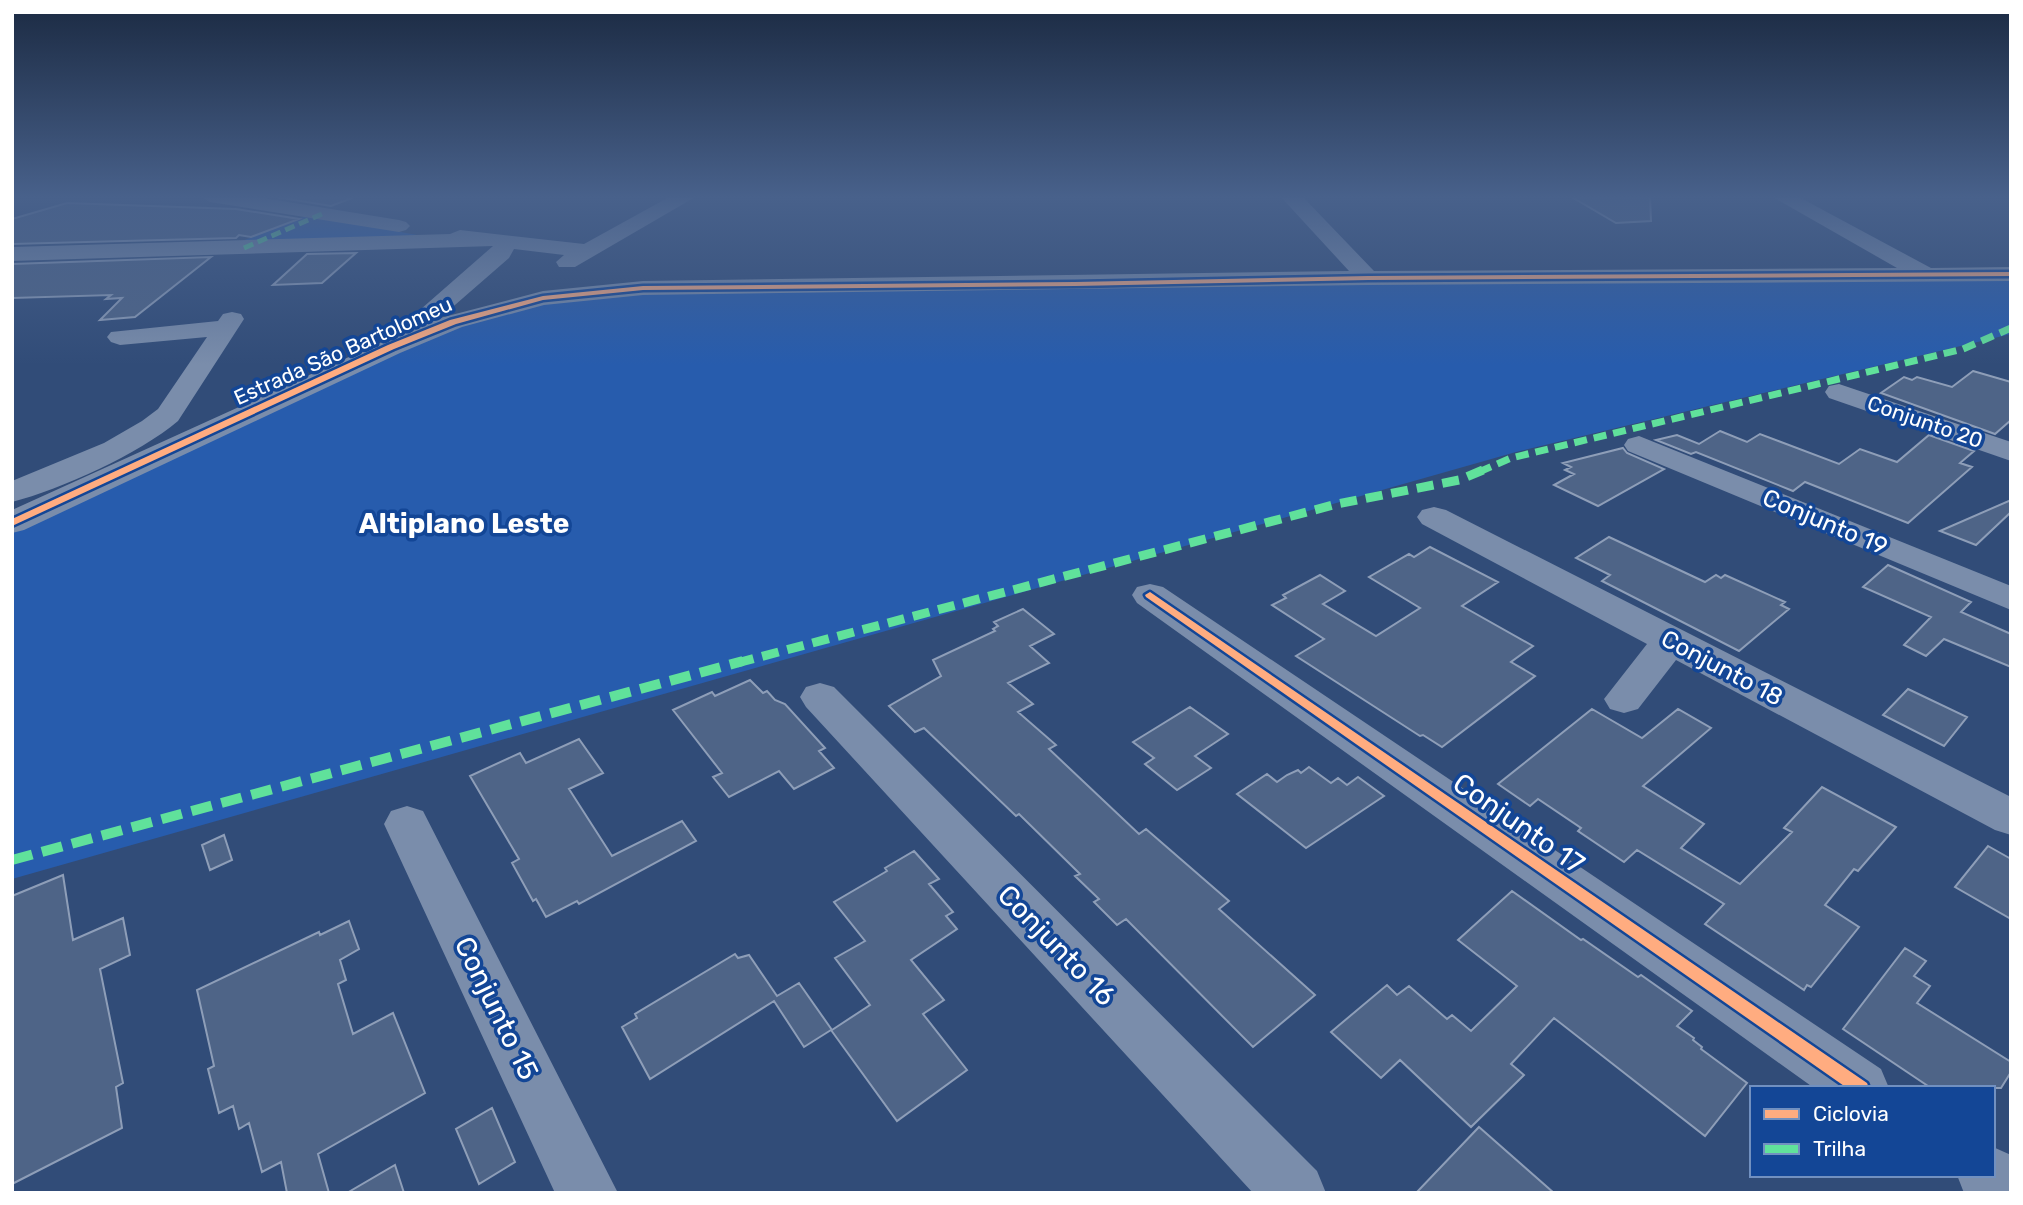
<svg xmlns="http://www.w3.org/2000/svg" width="2023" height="1205" viewBox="0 0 2023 1205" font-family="Rubik,sans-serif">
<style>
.green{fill:#275cad}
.building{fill:#4e6487;stroke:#8e9eb8;stroke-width:2}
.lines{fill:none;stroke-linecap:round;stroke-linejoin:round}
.minor{fill:#7a8dab;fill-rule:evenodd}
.quiet-far3{stroke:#60e19b;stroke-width:5;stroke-dasharray:10 5;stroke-linecap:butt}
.quiet-far2{stroke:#60e19b;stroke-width:7;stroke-dasharray:13 7;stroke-linecap:butt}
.quiet-far1{stroke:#60e19b;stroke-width:9;stroke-dasharray:17 9;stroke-linecap:butt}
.quiet{stroke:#60e19b;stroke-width:10;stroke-dasharray:21 10;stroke-linecap:butt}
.cycleway-casing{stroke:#134696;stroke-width:5}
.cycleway{fill:#ffac80;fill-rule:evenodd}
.labels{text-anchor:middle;stroke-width:7;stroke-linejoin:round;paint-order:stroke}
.far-street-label{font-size:21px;fill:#fff;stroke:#134696}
.street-label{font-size:24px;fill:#fff;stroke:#134696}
.quarter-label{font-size:28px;font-weight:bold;fill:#fff;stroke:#134696}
.near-street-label{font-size:28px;fill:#fff;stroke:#134696}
</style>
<rect width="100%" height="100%" fill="#314c78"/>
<!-- green -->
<path class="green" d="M307,215L428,237L242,241Z
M2011,279V334L1516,452L12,879V521L447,322L577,288Z"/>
<!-- building -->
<path class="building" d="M270,196H352V198L331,206Z
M1570,196H1650L1651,221L1616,223Z
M67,203L236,209L299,219L251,237L239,235L236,238L12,244V219Z
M356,253L322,283L273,285L307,254Z
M211,257L135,317L100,320L122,298L106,299L111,295L12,298V264Z
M1973,371L2011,382V420L1995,434L1881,393L1904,377L1912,380L1917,377L1952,387Z
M1720,431L1747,442L1760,434L1839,464L1860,449L1897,462L1929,435L1974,451L1960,463L1972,467L1908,523L1805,482L1793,491L1696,452L1691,454L1656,440L1677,435L1699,444Z
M1623,448L1627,453L1664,469L1598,506L1554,485L1574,474L1565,470L1571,467L1563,463Z
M2011,500V512L1976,545L1940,531Z
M1609,537L1705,582L1716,575L1721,578L1725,575L1785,602L1781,605L1789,609L1739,651L1602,581L1610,575L1576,558Z
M1430,547L1498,582L1462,606L1533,646L1511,662L1535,676L1442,747L1423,735L1420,736L1296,656L1324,639L1272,605L1286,598L1283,595L1320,575L1345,591L1323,604L1376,636L1420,608L1369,577L1409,554L1414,557Z
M1888,565L1971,602L1961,612L2011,634V667L1944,639L1926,656L1904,645L1931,617L1863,587Z
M1023,609L1054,634L1030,646L1049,663L1008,683L1033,704L1018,712L1056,745L1049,749L1139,834L1146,829L1229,901L1219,909L1315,995L1253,1047L1126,919L1117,925L1094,902L1099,899L1075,876L1080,874L1019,814L1016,816L924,728L915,732L889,706L941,676L933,660L995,631L993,629L998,626L994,622Z
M750,680L763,693L767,691L775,700L785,704L825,748L819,751L834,768L794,789L779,771L729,797L713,777L722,773L673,710L712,692L715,696Z
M1908,689L1967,717L1944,746L1883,715Z
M1190,707L1228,734L1195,756L1211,768L1177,790L1145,764L1154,758L1133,742Z
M1592,709L1642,738L1678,709L1711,728L1643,786L1704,824L1681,848L1740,884L1792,832L1784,828L1822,787L1896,827L1858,871L1854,869L1825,905L1859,927L1811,987L1807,985L1804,990L1705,924L1724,904L1637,850L1624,862L1578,831L1581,828L1538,799L1530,806L1498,784Z
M579,739L603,773L569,789L612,856L682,821L696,841L579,904L577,901L546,917L536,899L533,901L512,863L519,859L470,776L520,753L526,763Z
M1309,767L1331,783L1338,778L1347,785L1358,777L1384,796L1306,848L1237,794L1267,774L1277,782L1287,775L1298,770L1301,773Z
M224,835L232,860L210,870L202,845Z
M1988,846L2011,859V919L1955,887Z
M914,851L939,879L929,884L953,912L946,916L957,929L911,960L944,1000L923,1014L967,1070L897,1121L831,1030L804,1047L774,1001L650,1079L622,1027L637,1018L635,1014L735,954L738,958L749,955L777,996L799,983L832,1030L870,1005L835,958L865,941L834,902L887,871L885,868Z
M63,875L73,940L123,918L130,955L100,969L123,1083L116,1087L122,1128L12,1184V896Z
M1512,891L1581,940L1583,939L1638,977L1641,975L1692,1011L1677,1026L1694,1038L1693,1040L1702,1047L1701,1049L1747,1083L1705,1136L1554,1018L1511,1064L1524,1075L1471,1127L1400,1060L1381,1078L1331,1032L1387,985L1397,995L1409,986L1447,1019L1452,1015L1471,1031L1517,986L1458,940Z
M349,921L359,949L340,960L346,980L338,984L353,1034L393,1013L425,1093L318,1154L329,1193H287L281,1162L262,1172L249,1123L239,1129L233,1106L219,1113L208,1069L214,1066L197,990L319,932L320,935Z
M1905,948L1926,961L1914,976L1930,986L1917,1003L2011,1062V1072L2001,1088H1931L1843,1029Z
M492,1108L515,1162L479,1184L456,1129Z
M1479,1127L1554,1193H1416Z
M395,1165L404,1193H347Z"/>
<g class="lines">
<!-- minor -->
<path class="minor" d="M200,196H251L399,220L406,222L410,226L406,230L399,232L210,202Z
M671,196H697L575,267H559L556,262L564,255L514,249L509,258L440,318L543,291L643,281L1349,271L1280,196H1302L1374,271L1897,268L1771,196H1797L1931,268L2011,267V281L1368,285L643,295L544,305L462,327L400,353L24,530L12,533V510L404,332L401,328L405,323L493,246L12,261V247L450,234L460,230L584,244Z
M232,312L241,314L244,319L178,421C139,454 62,489 12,502V481L104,443L142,421L158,409L207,337L120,345L111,342L107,337L111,332L218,321L223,314Z
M1839,384L2011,442V461L1829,398L1825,392L1829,386Z
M1639,436L2011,586V610L1628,451L1624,445L1628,439Z
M1434,507L1446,510L2011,797V835L1995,830L1676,660L1638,709L1624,713L1610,709L1604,699L1647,644L1422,524L1417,517L1422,510Z
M1150,584L1163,587L1881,1069L1889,1088H1814L1137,603L1132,595L1137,587Z
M820,683L834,687L1317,1171L1326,1193H1253L806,707L800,697L806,687Z
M407,806L423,811L618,1193H555L384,824L391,811Z
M1993,1147L2011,1155V1193H1964L1957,1175H1993Z"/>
<!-- quiet-far3 -->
<path class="quiet-far3" d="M244,248L322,214"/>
<!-- quiet-far2 -->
<path class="quiet-far2" d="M1479,472L1511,458L1963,349L2011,328"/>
<!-- quiet-far1 -->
<path class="quiet-far1" d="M737,663L1337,504L1459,480L1483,470"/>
<!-- quiet -->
<path class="quiet" d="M12,860L743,661"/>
<!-- cycleway casing -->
<g class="cycleway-casing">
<path id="cycleway" d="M2011,272V276L1368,280L1075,286L643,290L543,300L456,324L394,349L12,526V519L388,345L450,320L543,296L643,286L1075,282L1368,276Z
M1150,592L1867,1083L1869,1088H1847L1146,597L1145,595Z"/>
</g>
<!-- cycleway -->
<use href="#cycleway" class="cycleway"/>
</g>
<!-- sky -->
<linearGradient id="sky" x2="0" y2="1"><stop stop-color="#1b2a42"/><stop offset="0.54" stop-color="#48618b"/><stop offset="1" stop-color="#48618b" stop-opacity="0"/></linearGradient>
<rect width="2023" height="365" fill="url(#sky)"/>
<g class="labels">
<!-- far-street labels -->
<g class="far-street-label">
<text transform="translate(343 351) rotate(-24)" y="7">Estrada São Bartolomeu</text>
<text transform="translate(1925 422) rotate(19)" y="7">Conjunto 20</text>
</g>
<!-- street labels -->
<g class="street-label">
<text transform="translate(1825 522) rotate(23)" y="8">Conjunto 19</text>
<text transform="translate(1722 668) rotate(28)" y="8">Conjunto 18</text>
</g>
<!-- quarter labels -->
<g class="quarter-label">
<text x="464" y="533">Altiplano Leste</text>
</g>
<!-- near-street labels -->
<g class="near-street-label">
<text transform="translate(1519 823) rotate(35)" y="10">Conjunto 17</text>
<text transform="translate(1057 945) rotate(46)" y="10">Conjunto 16</text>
<text transform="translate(497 1008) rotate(64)" y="10">Conjunto 15</text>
</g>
</g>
<!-- border -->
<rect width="2023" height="1205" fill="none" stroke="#ffffff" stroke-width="28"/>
<!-- legend -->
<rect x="1750" y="1086" width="245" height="91" fill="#134696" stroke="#7190c0" stroke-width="2"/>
<rect x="1764" y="1109" width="35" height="10" fill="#ffac80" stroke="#7190c0" stroke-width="2"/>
<text x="1813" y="1121" font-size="21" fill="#ffffff">Ciclovia</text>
<rect x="1764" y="1144" width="35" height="10" fill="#60e19b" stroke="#7190c0" stroke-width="2"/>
<text x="1813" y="1156" font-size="21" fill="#ffffff">Trilha</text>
</svg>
